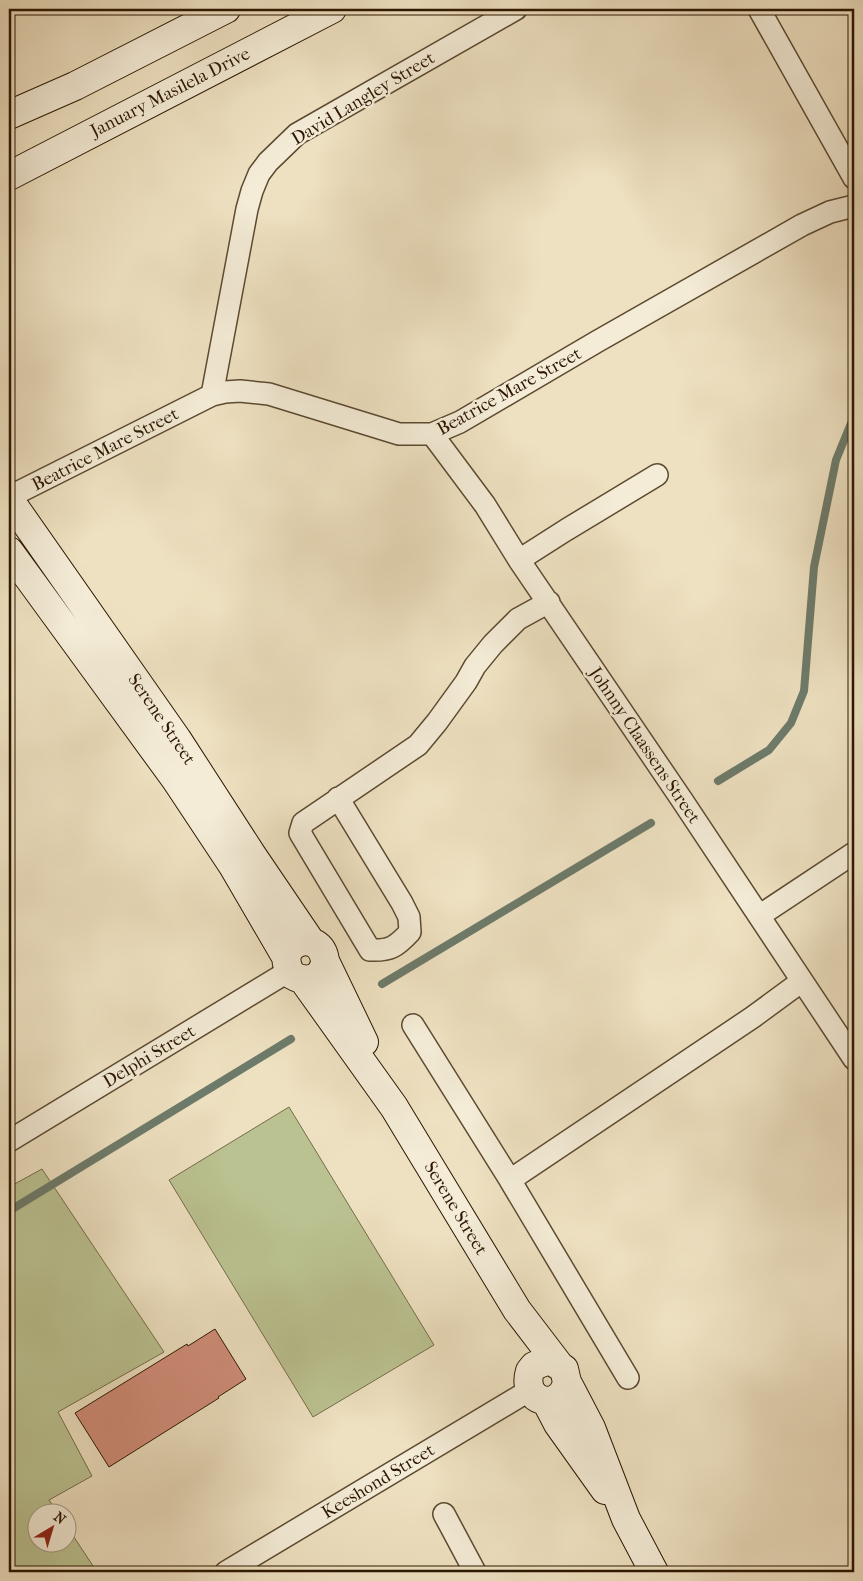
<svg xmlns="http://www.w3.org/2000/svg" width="863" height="1581" viewBox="0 0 863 1581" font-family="'IM FELL French Canon',serif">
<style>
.green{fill:#bbc291;stroke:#746c49}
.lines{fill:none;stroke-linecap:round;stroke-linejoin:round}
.stream{stroke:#6d7b6b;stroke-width:8}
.building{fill:#d08d79;stroke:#2c1701}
.street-casing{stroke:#5c4a31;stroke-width:24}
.secondary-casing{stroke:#2c1701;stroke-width:30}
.street{stroke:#f4ecd7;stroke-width:21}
.secondary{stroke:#f4ecd7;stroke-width:28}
.labels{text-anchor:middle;stroke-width:5;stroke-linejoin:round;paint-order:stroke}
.street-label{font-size:18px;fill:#2c1701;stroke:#f4ecd7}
</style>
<rect width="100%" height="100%" fill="#eee1c1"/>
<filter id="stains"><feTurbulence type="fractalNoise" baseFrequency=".004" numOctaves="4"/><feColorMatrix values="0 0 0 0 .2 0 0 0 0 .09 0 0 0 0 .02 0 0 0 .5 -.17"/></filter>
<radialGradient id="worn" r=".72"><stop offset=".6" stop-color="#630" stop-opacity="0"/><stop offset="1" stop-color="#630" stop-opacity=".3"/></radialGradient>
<!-- green -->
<path class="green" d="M289,1107L434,1345L313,1417L169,1180Z
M42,1169L164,1352L58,1412L92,1476L49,1500L58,1513L38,1514V1544H68V1528L97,1572H9V1187Z"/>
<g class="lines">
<!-- stream -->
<path class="stream" d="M718,781L769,750L791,723L804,691L814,567L836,460L854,416
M382,984L651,823
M9,1211L291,1039"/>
</g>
<!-- building -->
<path class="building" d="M215,1329L246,1379L218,1397L219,1398L109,1467L75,1413L187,1344L188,1346Z"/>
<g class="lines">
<!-- street casing -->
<g class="street-casing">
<path id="street" d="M759,9L854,178
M212,395L247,209L252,191L259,174L268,162L297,134L516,9
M432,434L485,505L519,560L682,800L854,1059
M9,497L212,395L225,392L240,391L269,394L399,434H432L460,422L598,341L802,225L830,212L854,206
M519,560L566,530L657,475
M338,798L402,903L409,917L410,932C396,947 390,951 370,950L300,833L303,823L418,745L437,722L466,682L475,666L493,644L518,619L549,602
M759,916L854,853
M413,1025L510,1180L753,1017L802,981
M9,1141L289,971
M510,1180L628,1378
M444,1514L475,1572
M226,1572L530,1390"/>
</g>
<!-- secondary casing -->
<g class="secondary-casing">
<path id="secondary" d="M9,115L75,86L226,9
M9,176L332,9
M9,499L177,739L252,855L311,942
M9,551L176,780L233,866L286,957
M325,961C323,979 307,984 292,975C270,942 321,926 325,961L364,1042
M304,981L394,1107L517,1310L559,1365
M567,1382C561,1413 520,1403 530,1371L534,1366L546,1361L553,1362L564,1369L567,1382L591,1428L626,1519L654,1572
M546,1401L558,1424L605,1490"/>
</g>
<!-- street -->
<use href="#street" class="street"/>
<!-- secondary -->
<use href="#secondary" class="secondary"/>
</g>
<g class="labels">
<!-- street labels -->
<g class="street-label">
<text transform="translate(170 92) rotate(-27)" y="6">January Masilela Drive</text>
<text transform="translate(363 98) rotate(-31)" y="6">David Langley Street</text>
<text transform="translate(509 391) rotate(-29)" y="6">Beatrice Mare Street</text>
<text transform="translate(105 449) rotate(-27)" y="6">Beatrice Mare Street</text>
<text transform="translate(162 719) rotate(56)" y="6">Serene Street</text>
<text transform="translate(645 745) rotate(56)" y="6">Johnny Claassens Street</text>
<text transform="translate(149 1056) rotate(-31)" y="6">Delphi Street</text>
<text transform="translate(456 1208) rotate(59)" y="6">Serene Street</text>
<text transform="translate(378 1481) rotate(-31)" y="6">Keeshond Street</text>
</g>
</g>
<!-- margin -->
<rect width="863" height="1581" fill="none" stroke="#eee1c1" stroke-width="30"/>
<rect x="10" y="10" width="843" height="1561" fill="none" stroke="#2c1701" stroke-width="2.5"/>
<rect x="15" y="15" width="833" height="1551" fill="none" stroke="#2c1701"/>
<!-- north arrow -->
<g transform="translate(52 1528) rotate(38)"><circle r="24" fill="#f4ecd7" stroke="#a49781"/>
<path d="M0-4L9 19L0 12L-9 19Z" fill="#8f2418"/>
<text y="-8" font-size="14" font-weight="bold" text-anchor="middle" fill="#2c1701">N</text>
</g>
<rect width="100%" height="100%" filter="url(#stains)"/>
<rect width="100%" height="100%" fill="url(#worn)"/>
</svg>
